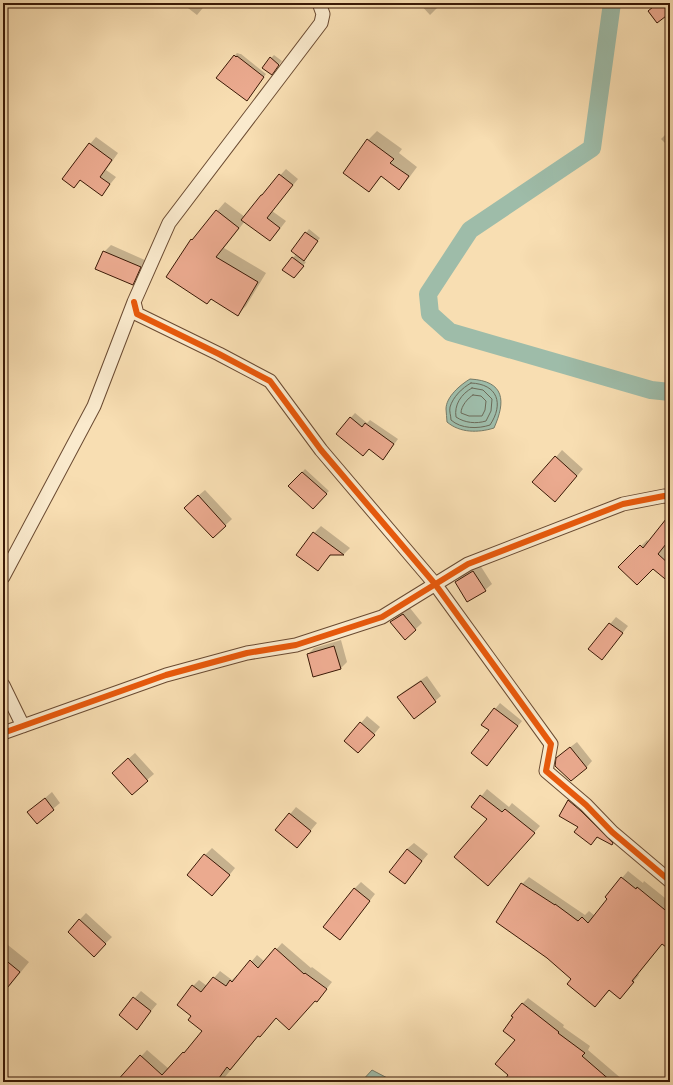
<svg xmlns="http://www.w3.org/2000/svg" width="673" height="1085" viewBox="0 0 673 1085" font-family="'Libre Bodoni',serif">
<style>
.water{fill:#9ebca9;stroke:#767b68}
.shadow{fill:#0003}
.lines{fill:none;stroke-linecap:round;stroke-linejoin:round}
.shore{stroke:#6c6a58;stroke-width:1}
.canal{stroke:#9ebca9;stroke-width:18}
.building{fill:#ebaa8f;stroke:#3a1906}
.street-casing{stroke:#6a4a31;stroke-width:15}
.street{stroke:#faeacd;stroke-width:13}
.cycleway-casing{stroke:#faeacd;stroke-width:8}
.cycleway{stroke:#e8590c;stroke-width:6}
</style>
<rect width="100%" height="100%" fill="#f8deb2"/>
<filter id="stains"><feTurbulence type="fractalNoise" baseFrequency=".005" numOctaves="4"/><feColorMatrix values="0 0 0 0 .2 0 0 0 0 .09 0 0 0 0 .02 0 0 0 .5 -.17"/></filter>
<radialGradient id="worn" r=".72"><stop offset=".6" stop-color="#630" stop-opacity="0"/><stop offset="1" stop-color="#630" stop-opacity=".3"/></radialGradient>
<!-- water -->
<path class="water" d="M470,379C505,381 506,401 494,428C478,433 460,433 447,422C447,418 446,413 446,409C446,397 460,385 470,379Z
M372,1070L395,1082H361Z"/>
<!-- shadow -->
<path class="shadow" d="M191,3H207L197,15L188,8Z
M419,3H442L430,15Z
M658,3H670V12L657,21Z
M237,53L240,54H241L266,74L250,97L234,56Z
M274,55L282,61L274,71L271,58Z
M670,130V148L661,139Z
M377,131L402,149L399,153L417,167L408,179L399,189L382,176L369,191L368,140Z
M96,137L118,153L106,170L116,177L102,194L81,180L74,186L90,144Z
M286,169L298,179L272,211L286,221L276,234L270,240L245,221L224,248L266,273L246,306L238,314L212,299L207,303L192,240L225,202L245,217L262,195Z
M309,229L320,238L303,260L306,262L297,274L284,270L296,254L293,251Z
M111,245L147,261L139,278L132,284L104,252Z
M355,413L367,423L370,420L398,439L383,459L369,448L337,433Z
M562,450L583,469L562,494L556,457Z
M305,469L329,491L313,507L290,486Z
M205,490L232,519L213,537L192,501Z
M670,516V576L653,567H620L647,540L649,542Z
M321,526L350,548L344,554H332L318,570L314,533Z
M480,565L492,584L485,590L456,582L462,575Z
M410,608L422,623L406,638L392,622L398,615Z
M616,617L628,626L608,652L589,649Z
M341,640L347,662L340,669L308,654L314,648Z
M427,676L441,696L414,718L398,697L403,692Z
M500,703L522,721L487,764L491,730L483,724Z
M367,716L380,727L365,745L361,723Z
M577,742L592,761L586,768L564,752Z
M135,753L154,774L147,780L120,766Z
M487,789L509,807L512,803L540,826L494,879L489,819L473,807Z
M52,792L60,803L37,822L29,812Z
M575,794L618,837L612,844L598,837L591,844L580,826L568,801Z
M296,807L317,823L297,847L277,830Z
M414,843L428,854L405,882L407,849Z
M212,848L235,868L219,888L205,855Z
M628,871L643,883L644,881L670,902V948L663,943L638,974L639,975L620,998L610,990L595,1005L573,979L547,957L497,922L522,884L529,877L585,915L589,911L595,916L609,899L622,878Z
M3,877L8,881L3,888Z
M361,882L375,894L346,932L354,889Z
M86,913L112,937L94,955L69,931Z
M3,941L29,962L3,994Z
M282,943L311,968L312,967L332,982L317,1001L315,1000L276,1018L259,1035L221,1082H117L147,1050L169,1069L204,1031L193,1016V986L199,980L207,986L220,971L232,980L237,975L239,976L257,955L265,962Z
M141,991L157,1004L137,1028L120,1015Z
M528,998L564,1025L563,1027L590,1046L588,1050L623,1080L621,1082H504L510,1075L522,1004Z"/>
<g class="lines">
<!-- shore -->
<path class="shore" d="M471,383C498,384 504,404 490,425C478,429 461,429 451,420C451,416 449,411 450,407C453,397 462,388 471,383Z
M472,388L483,390L492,399L491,411L486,421C476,424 465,423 456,417C454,405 461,394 472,388Z
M473,395L481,396L486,401L485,410L482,416H469L461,413C461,406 468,398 473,395Z"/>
<!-- canal -->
<path class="canal" d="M612,3L592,148L470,230L428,294L430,314L450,332L651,390L670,392"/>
</g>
<!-- building -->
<path class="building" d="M658,3H663L670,13L657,23L648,11Z
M234,55L236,57L237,56L264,77L247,101L216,78Z
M270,57L279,65L272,75L262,68Z
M367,139L394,159L390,163L409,176L399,190L381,176L369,192L343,173Z
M89,143L112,160L100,177L110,184L102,196L80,180L74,188L62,179Z
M279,174L293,185L267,218L280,228L270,241L241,220L261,195H262Z
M216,210L239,228L216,257L258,282L238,316L211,299L207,304L166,277L191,239L192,240Z
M305,232L318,241L304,261L291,251Z
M103,251L141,267L133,285L95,269Z
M292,257L304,266L294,278L282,270Z
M350,417L362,427L365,423L394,444L383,460L369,449L363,456L336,434Z
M555,456L577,476L555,502L532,482Z
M302,472L327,494L313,509L288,486Z
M198,495L226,526L213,538L184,508Z
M670,514V539L658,554L670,565V583L653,569L637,585L618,567L640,545L643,548Z
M313,532L344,555H330L318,571L296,555Z
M473,571L486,591L467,602L455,582Z
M403,614L416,630L405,640L390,622Z
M609,623L623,633L602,660L588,649Z
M334,646L341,669L313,677L307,654Z
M421,681L436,702L414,719L397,697Z
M494,708L518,726L487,766L471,753L489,730L481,725Z
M360,722L375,735L358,753L344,741Z
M570,747L587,768L571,781L555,766L556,758Z
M128,758L148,781L132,795L112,773Z
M480,795L502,812L505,809L535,833L488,886L454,857L487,819L471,807Z
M45,798L54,810L37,824L27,812Z
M568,800L581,811L613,843L612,845L597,837L591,845L574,832L578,827L559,816Z
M289,813L311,831L297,848L275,830Z
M407,849L422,861L405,884L389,872Z
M204,854L230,875L212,896L187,875Z
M621,877L636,889L637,887L670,914V950L662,944L632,981L634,982L620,999L609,990L595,1007L567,984L571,979L547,958L496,922L521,883L555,905V904L578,921L582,917L588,923L607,899L605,897Z
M354,888L370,901L340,940L323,927Z
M79,919L106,944L94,957L68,932Z
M275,948L304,974L305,973L327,989L317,1002L315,1001L289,1030L276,1018L260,1037L258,1036L230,1070L227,1067L216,1082H116L140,1055L162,1075L183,1052L184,1053L202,1031L188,1020L191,1016L177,1005L192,985L201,992L213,977L226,986L230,980L232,982L250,960L258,968Z
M3,958L20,972L3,993Z
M133,997L151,1011L137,1030L119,1015Z
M522,1003L559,1032L558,1033L585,1053L582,1056L612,1082H503L508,1075L495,1064L515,1040L503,1031L513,1017L511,1016Z"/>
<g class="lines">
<!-- street casing -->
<g class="street-casing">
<path id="street" d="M134,302L137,314L219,354L270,381L321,450L435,584L551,744L546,771L586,805L612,832L670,881
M3,577L94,406L134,302L169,223L321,23L323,14L319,3
M3,685L23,726
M3,733L166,675L247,653L296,645L382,617L468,564L623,504L664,496L670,497"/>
</g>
<!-- street -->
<use href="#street" class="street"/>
<!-- cycleway casing -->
<g class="cycleway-casing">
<path id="cycleway" d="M134,302L137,314L219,354L270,381L321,450L435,584L551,744L546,771L586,805L612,832L670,881
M3,733L166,675L247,653L296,645L382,617L468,564L623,504L664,496L670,497"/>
</g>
<!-- cycleway -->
<use href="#cycleway" class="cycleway"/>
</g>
<!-- margin -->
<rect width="673" height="1085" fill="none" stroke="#f8deb2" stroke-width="16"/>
<rect x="4" y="4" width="665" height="1077" fill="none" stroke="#3a1906" stroke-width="2"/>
<rect x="8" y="8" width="657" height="1069" fill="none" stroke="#3a1906"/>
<rect width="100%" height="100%" filter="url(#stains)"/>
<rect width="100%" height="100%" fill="url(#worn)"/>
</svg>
